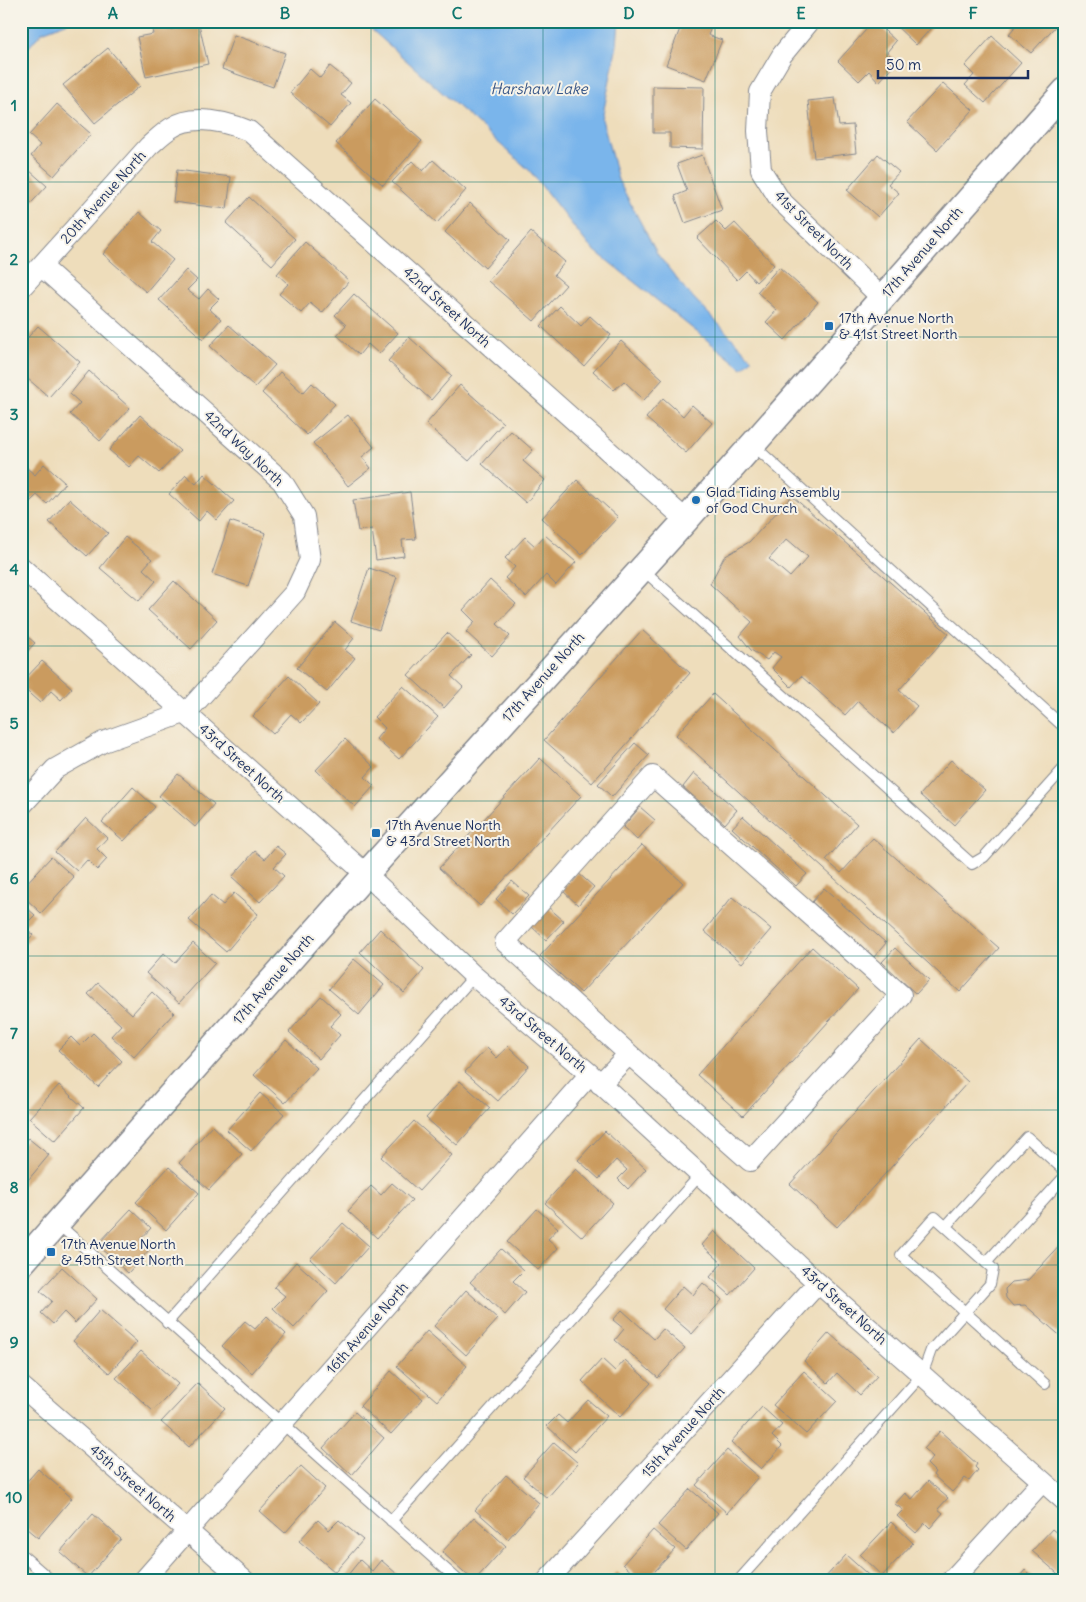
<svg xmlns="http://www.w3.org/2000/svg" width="1086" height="1602" viewBox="0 0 1086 1602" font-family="Delius,sans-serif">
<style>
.water{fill:#7ab5eb;stroke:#4a72a4}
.building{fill:#ca9b5f;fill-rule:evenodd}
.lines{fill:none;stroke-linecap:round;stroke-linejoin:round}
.service-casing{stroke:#84868c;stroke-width:12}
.minor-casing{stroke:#84868c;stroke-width:22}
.tertiary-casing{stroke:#84868c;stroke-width:28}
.service{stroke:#fff;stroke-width:10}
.minor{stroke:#fff;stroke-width:20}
.tertiary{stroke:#fff;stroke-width:25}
.grid{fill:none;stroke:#0f766e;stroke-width:1;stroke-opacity:0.55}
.poi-dot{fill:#1f6fb2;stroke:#f7f3e8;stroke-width:2}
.labels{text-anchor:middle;stroke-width:4;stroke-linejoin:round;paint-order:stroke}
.street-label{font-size:14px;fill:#1b2f5e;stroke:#f7f3e8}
.poi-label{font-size:14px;fill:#1b2f5e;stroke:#f7f3e8;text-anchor:start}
.water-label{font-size:15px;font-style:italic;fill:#385788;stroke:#f7f3e8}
.neatline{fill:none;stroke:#0f766e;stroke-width:2}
.grid-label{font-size:16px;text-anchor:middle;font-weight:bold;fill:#0f766e}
</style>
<rect width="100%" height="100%" fill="#f7f3e8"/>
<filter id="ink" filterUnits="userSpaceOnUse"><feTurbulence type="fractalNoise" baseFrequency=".02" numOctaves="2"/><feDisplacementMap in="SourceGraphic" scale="10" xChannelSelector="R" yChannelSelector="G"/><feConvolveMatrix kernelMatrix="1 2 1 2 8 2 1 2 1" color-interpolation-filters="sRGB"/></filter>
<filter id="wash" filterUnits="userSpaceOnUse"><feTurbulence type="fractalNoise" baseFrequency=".0096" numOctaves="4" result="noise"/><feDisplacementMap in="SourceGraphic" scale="20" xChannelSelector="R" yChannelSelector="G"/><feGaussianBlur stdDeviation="1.12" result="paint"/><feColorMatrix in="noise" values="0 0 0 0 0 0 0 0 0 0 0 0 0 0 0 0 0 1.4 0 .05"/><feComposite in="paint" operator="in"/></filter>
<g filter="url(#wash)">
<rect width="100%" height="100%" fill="#edb"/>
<!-- water -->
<path class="water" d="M21,21H71L42,32L21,56Z
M362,21H619L617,45L602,119L618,180L658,255L685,289L752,359L742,368L589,246L529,170Z"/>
<g id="blocks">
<!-- building -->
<path class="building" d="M150,21H167L168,30L199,24L208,64L146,77L137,37L153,34Z
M683,21H714L708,35L722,40L706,80L666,65Z
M874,21L896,41L887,52L897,62L879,82L869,71L859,81L838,61Z
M891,21H937L916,45Z
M1016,21H1060L1031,53L1009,34L1018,23Z
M234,35L285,53L273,87L222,69Z
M992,36L1021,63L985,103L965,85L974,75L965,66Z
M108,48L140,86L95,123L63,85Z
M330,66L351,83L341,95L351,103L330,127L290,93L310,69L320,78Z
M943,83L973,110L937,150L907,122Z
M653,86L704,87L703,149L670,148V133H653Z
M835,98L839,126L853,125L856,153L814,158L808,101Z
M375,99L422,141L383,185L336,143Z
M57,104L91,134L54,176L31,156L40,145L29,135Z
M878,154L899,172L888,184L899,193L878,217L847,190Z
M702,155L722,210L685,223L675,196L687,191L677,164Z
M433,160L466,190L437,223L392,182L412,161L423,171Z
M21,163L47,186L21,214Z
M177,170L231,177L227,209L173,202Z
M249,197L295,239L272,265L226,223Z
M470,203L510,240L485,268L445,232Z
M139,212L161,231L152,242L173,260L146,292L103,254Z
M716,221L726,231L735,223L774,265L756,282L746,271L737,280L697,238Z
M531,232L565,262L554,275L566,285L534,321L488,281Z
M305,242L349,281L322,313L310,303L301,313L279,294L288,284L277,274Z
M779,267L818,302L785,340L766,322L777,310L757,292Z
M186,270L197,280L187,290L199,299L208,289L219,299L209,309L221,319L203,339L159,300Z
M354,294L398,333L379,354L368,344L359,355L337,335L346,325L335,315Z
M560,306L581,326L590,316L611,335L584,366L541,326Z
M229,325L275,365L255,387L210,346Z
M38,326L80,362L49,397L28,379L21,387V345Z
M409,337L452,376L431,400L388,361Z
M621,341L663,379L644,400L624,381L614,390L593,371Z
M89,371L130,408L100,441L70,414L80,403L70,394Z
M280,372L303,393L312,383L335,404L307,435L262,393Z
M460,385L503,423L469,461L426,424Z
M663,398L683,416L692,405L712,423L686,453L646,418Z
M140,415L180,451L159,473L139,456L129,467L109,450Z
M348,415L374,447L362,457L371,468L348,486L313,443Z
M511,431L533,450L523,461L545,480L526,503L482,464Z
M21,463L35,475L44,464L65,483L47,504L37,495L27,505L21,500Z
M204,474L234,501L217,520L207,511L199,521L169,494L186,475L196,484Z
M577,480L618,517L582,555L542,518Z
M410,492L416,539L402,540L404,556L376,560L372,529L358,531L353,500Z
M792,496L949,634L899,690L917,706L894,733L858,701L845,715L801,676L791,687L772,668L781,657L774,652L767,660L751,650L740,636L752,622L710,584L724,557L749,542ZM787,539L808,557L790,577L769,559Z
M69,499L108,533L87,556L49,522Z
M230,521L266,533L248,586L212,574Z
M545,535L576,562L556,585L546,575L526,597L505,578L515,567L505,558L525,537L535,546Z
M125,537L152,559L143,569L156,581L139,601L100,568Z
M369,568L397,577L379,630L351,621Z
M490,580L516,604L497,624L510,636L492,656L466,632L475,622L463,610Z
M174,581L217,620L191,649L148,610Z
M335,622L354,638L345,650L355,658L327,692L297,668Z
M642,630L690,673L592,783L544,740Z
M21,631L35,643L21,658Z
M447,633L471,655L451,676L463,687L444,708L408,675Z
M42,661L72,688L61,700L51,691L40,703L21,686V683Z
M289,676L319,704L301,723L291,714L273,734L253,716Z
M403,686L438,717L399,759L376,739L385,728L374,717Z
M713,694L857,824L826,860L841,873L873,838L999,948L960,992L676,735Z
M345,739L374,767L365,777L374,786L355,807L316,770Z
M635,743L649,755L612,797L598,784Z
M540,758L581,796L480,906L439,868Z
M951,760L985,790L954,825L920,795Z
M694,773L737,810L725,824L683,787Z
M178,774L214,804L195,827L159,796Z
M133,787L155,807L124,841L102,822Z
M640,807L655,820L637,840L623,827Z
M743,816L807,874L796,886L732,828Z
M86,818L107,838L97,849L107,859L97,870L87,860L77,871L55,852Z
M642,845L683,883L581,993L540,956Z
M276,846L286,854L274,867L284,876L260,902L232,877L255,851L265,859Z
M51,857L74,877L41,913L21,894V889Z
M577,872L594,887L578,905L562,890Z
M512,881L529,896L512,914L496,899Z
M824,888L886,943L874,957L812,902Z
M234,893L258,914L226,952L189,920L211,895L223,905Z
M732,897L771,929L742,963L704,931Z
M21,903L35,915L23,927L33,935L21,948Z
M547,906L564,921L546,940L530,925Z
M380,929L424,970L404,993L360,952Z
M193,943L215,963L179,1003L146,973L164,953L175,963Z
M812,947L858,989L743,1116L697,1075Z
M895,948L929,980L916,994L882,962Z
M354,959L384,985L359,1015L329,989Z
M98,983L132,1014L152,992L174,1013L134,1057L111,1036L121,1025L88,994Z
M321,996L341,1014L330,1026L340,1035L319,1059L289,1032Z
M93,1033L122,1061L98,1087L58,1050L71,1037L80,1046Z
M921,1039L968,1082L837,1227L790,1184Z
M286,1040L317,1068L285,1103L254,1075Z
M508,1046L529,1066L498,1101L465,1072L487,1048L497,1058Z
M460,1081L490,1108L457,1145L426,1118Z
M59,1085L84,1108L55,1141L29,1118Z
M260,1093L284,1114L251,1151L227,1130Z
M414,1121L452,1155L419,1191L381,1157Z
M212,1126L242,1154L209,1190L179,1163Z
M605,1131L646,1169L628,1189L618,1179L627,1170L616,1160L599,1179L578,1160Z
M28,1138L49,1155L23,1186L21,1146Z
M169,1167L199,1193L166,1230L136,1202Z
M576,1169L613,1203L582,1237L545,1203Z
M392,1183L412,1200L377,1238L348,1211L371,1186L381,1195Z
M131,1209L151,1228L140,1240L150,1249L128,1273L97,1245Z
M537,1209L558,1228L548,1239L558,1248L538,1270L507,1242Z
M343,1223L369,1246L336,1283L310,1259Z
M714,1231L754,1268L730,1295L710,1277L722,1263L702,1245Z
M1065,1240V1340L1025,1305L1013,1306L1006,1298L1005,1289L1012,1282L1028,1280Z
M501,1249L524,1270L513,1281L525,1292L505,1315L470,1282Z
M296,1262L328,1291L294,1328L273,1308L285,1296L274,1287Z
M62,1267L97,1299L75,1323L64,1312L53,1324L41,1313L52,1301L40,1291Z
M703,1283L722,1300L692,1334L663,1309L683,1286L693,1295Z
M466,1290L498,1319L466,1355L434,1326Z
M100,1310L137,1342L109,1373L73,1341Z
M622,1310L654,1339L663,1329L685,1348L658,1378L615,1340L624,1329L613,1320Z
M267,1316L286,1334L252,1373L222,1346L245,1321L255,1329Z
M427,1331L467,1366L437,1401L397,1366Z
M829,1333L877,1376L860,1395L837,1373L828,1383L804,1361Z
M141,1351L178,1384L153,1411L116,1378Z
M602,1359L615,1371L625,1360L651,1383L620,1417L582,1381Z
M391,1371L423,1399L391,1434L360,1406Z
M804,1371L837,1401L806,1434L773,1405Z
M198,1383L225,1408L189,1447L161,1422Z
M588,1400L607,1416L575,1452L547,1426L558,1415L567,1423Z
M762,1407L782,1425L772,1436L782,1446L761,1469L731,1442Z
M355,1412L384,1438L352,1475L323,1448Z
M940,1431L977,1464L975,1467L978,1470L969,1481L965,1478L952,1492L933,1475L935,1472L927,1464L933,1457L924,1449Z
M554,1442L578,1463L547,1498L523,1477Z
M727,1450L758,1477L727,1513L696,1485Z
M301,1466L325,1488L285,1533L260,1511Z
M38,1469L72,1498L38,1538L21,1524V1488Z
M506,1475L539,1503L508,1539L475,1510Z
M928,1481L948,1498L938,1509L943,1513L930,1528L925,1523L916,1533L897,1516L903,1510L895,1504L905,1493L912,1499Z
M690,1489L718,1513L686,1550L658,1525Z
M93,1514L121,1539L88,1577L60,1552Z
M474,1517L506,1546L474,1581L442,1552Z
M318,1520L329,1530L339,1520L363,1540L335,1572L299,1541Z
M891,1522L913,1543L882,1576L860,1555Z
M1052,1529L1065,1540V1580L1032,1551Z
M653,1530L675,1549L646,1581H641L623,1564Z
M846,1555L875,1581H822Z
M360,1560L372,1571L381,1560L405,1581H343Z
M1025,1570L1027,1572L1037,1581H1016Z
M617,1572L627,1581H609Z"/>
</g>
</g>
<g filter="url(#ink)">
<use href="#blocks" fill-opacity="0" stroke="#84868c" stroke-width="1"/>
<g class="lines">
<!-- service casing -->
<g class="service-casing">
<path id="service" d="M753,445L1065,728
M641,568L972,864L984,857L1065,767
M935,1217L993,1269L990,1284L965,1312L901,1255Z
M58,1224L459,1581
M946,1226L1027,1137L1065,1171
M986,1263L1065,1176
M167,1323L474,976
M391,1521L700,1175
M21,1554L52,1581
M738,1581L922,1375L931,1350L965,1312L1045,1384"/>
</g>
<!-- minor casing -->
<g class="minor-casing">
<path id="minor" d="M810,21L782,55L760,92L758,131L761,170L780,200L882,298
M21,288L149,146C156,140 163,133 171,128C194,113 226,122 249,131L686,520
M21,567L366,874L474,976L590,1074L818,1283L1065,1501
M21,806L55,769L103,742L187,712L295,592L310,560L304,516L282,481L41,266
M600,1084L629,1054L505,942L653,776L901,995L750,1161L629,1054
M21,1386L245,1581
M143,1581L590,1074
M547,1581L818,1283
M951,1581L1042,1482"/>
</g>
<!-- tertiary casing -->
<g class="tertiary-casing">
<path id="tertiary" d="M21,1264L366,874L686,520L1065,91"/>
</g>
<!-- service -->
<use href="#service" class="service"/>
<!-- minor -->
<use href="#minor" class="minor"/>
<!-- tertiary -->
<use href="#tertiary" class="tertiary"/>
</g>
</g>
<!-- grid -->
<path class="grid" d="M199,21V1581M371,21V1581M543,21V1581M715,21V1581M887,21V1581M21,182H1065M21,337H1065M21,492H1065M21,646H1065M21,801H1065M21,956H1065M21,1110H1065M21,1265H1065M21,1420H1065"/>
<!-- markers -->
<g class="poi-dot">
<rect x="824" y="321" width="10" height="10" rx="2.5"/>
<circle cx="696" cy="500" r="5"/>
<rect x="371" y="828" width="10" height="10" rx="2.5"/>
<rect x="46" y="1247" width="10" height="10" rx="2.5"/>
</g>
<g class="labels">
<!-- street labels -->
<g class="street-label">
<text transform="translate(103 197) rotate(-48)" y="5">20th Avenue North</text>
<text transform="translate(814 230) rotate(45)" y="5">41st Street North</text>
<text transform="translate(922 252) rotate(-49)" y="5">17th Avenue North</text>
<text transform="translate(447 307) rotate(42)" y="5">42nd Street North</text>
<text transform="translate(244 448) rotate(43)" y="5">42nd Way North</text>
<text transform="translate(543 677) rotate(-48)" y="5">17th Avenue North</text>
<text transform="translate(242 763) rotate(42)" y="5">43rd Street North</text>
<text transform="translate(273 979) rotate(-49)" y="5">17th Avenue North</text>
<text transform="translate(543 1034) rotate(40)" y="5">43rd Street North</text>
<text transform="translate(844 1305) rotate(42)" y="5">43rd Street North</text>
<text transform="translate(367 1328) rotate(-49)" y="5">16th Avenue North</text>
<text transform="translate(683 1432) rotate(-48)" y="5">15th Avenue North</text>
<text transform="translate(133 1483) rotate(41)" y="5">45th Street North</text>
</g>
<!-- poi labels -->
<g class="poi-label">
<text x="839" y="323">17th Avenue North<tspan x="839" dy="16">&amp; 41st Street North</tspan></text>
<text x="706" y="497">Glad Tiding Assembly<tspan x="706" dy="16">of God Church</tspan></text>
<text x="386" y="830">17th Avenue North<tspan x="386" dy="16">&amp; 43rd Street North</tspan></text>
<text x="61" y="1249">17th Avenue North<tspan x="61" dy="16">&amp; 45th Street North</tspan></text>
</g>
<!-- water labels -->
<g class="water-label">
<text x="539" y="94">Harshaw Lake</text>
</g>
</g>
<!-- margin -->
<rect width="1086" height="1602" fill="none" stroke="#f7f3e8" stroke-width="55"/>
<!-- scale -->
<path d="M878 70v8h150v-8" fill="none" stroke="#1b2f5e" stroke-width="2.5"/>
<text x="886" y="70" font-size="15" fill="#1b2f5e" stroke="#f7f3e8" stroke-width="4" paint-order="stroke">50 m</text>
<rect x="28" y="28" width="1030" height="1546" class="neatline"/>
<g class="grid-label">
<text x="113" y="19">A</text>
<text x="285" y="19">B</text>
<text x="457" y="19">C</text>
<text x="629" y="19">D</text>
<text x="801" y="19">E</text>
<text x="973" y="19">F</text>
<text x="14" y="111">1</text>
<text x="14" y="265">2</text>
<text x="14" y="420">3</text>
<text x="14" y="575">4</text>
<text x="14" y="729">5</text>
<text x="14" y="884">6</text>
<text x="14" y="1039">7</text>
<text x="14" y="1193">8</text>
<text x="14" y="1348">9</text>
<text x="14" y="1503">10</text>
</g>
</svg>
